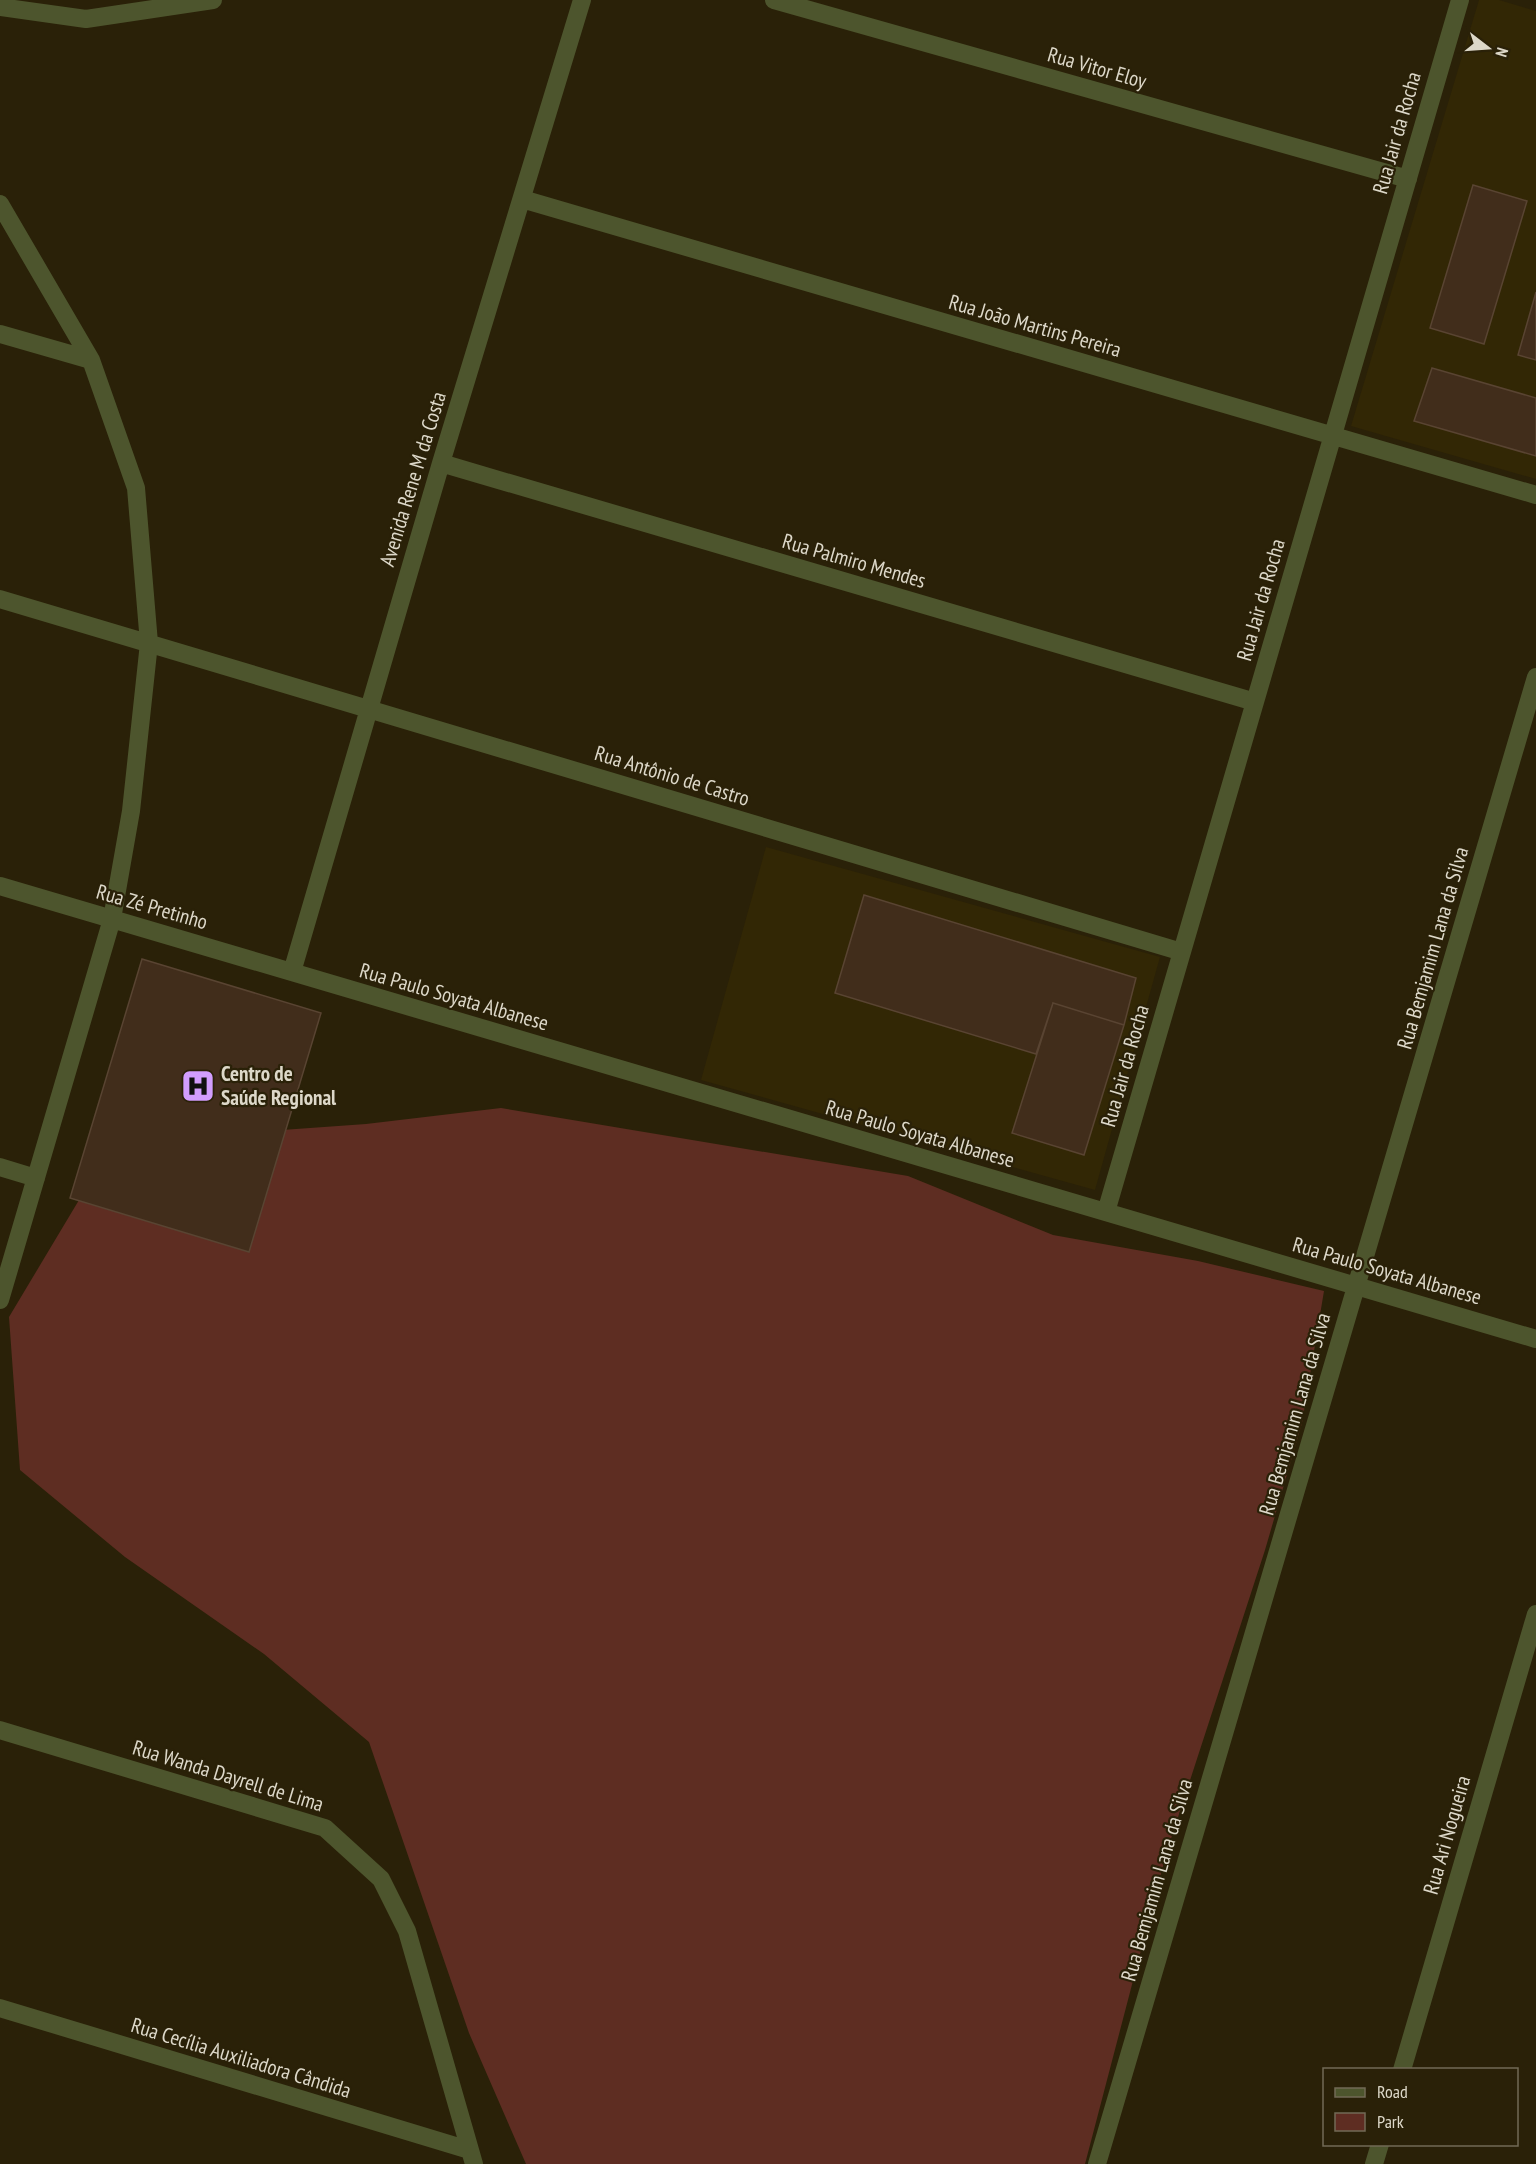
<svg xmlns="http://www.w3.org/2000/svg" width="1536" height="2164" viewBox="0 0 1536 2164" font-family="'PT Sans Narrow',sans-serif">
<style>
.built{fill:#322705}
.green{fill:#5e2d22}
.building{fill:#412d1b;stroke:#594432;stroke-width:1.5}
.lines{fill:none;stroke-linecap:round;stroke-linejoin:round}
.minor{stroke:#4d552d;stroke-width:18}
.labels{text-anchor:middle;stroke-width:4.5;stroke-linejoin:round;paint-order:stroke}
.street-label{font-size:21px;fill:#ddd8c9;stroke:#2a2108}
.poi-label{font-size:21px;font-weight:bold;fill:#ddd8c9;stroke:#2a2108;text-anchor:start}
</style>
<rect width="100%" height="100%" fill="#2a2108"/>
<!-- built -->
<path class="built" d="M1479,0H1499L1536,11V479L1351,426Z
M766,847L1160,957L1095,1190L701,1080Z"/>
<!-- green -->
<path class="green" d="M501,1108L908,1176L1053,1235L1198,1261L1324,1291L1302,1423L1265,1550L1167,1851L1085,2164H526L469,2033L369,1742L264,1654L125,1557L20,1470L9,1317L85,1190L213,1135L366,1124Z"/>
<!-- building -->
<path class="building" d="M1473,185L1527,201L1484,344L1430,328Z
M1536,292V360L1518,355Z
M1432,368L1536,398V456L1414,421Z
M864,895L1136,978L1124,1025L1053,1003L1036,1054L835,993Z
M142,959L321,1013L249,1252L70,1198Z
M1053,1003L1124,1025L1084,1155L1012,1133Z"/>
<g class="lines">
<!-- minor -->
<path class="minor" d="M774,0L1408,179
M0,7L86,19L213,0
M522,199L1536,495
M0,204L91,360L136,488L149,643L131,811L112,919L0,1300
M0,334L91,360
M441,463L1255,702
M0,599L1182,952
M0,886L1536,1339
M292,972L441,463L582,0
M0,1167L36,1178
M1106,1212L1460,0
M0,1730L325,1828L381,1879L407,1931L474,2164
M0,2008L469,2150
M1402,2070L1536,1614
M1097,2164L1536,677
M1374,2164L1380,2144"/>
</g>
<!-- icons -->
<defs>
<g id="hospital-square" transform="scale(1.725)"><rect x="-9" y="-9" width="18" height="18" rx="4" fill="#d29dfd" stroke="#2a2108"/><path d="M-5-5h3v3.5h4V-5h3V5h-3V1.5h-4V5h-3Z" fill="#111"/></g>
</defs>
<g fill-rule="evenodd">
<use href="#hospital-square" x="198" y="1086"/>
</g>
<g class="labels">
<!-- street labels -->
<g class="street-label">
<text transform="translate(1097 68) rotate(16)" y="7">Rua Vitor Eloy</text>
<text transform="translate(1397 133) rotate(-74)" y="7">Rua Jair da Rocha</text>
<text transform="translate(1035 326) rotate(16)" y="7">Rua João Martins Pereira</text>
<text transform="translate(413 479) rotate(-73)" y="7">Avenida Rene M da Costa</text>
<text transform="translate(854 561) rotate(16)" y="7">Rua Palmiro Mendes</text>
<text transform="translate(1261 600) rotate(-74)" y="7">Rua Jair da Rocha</text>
<text transform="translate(672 776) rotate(17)" y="7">Rua Antônio de Castro</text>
<text transform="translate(152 907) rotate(16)" y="7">Rua Zé Pretinho</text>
<text transform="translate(1433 948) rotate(-74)" y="7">Rua Bemjamim Lana da Silva</text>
<text transform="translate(454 997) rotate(16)" y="7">Rua Paulo Soyata Albanese</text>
<text transform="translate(1125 1066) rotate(-74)" y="7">Rua Jair da Rocha</text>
<text transform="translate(920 1134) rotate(16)" y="7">Rua Paulo Soyata Albanese</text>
<text transform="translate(1387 1271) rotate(16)" y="7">Rua Paulo Soyata Albanese</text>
<text transform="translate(1295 1414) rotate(-74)" y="7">Rua Bemjamim Lana da Silva</text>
<text transform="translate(228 1776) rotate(17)" y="7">Rua Wanda Dayrell de Lima</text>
<text transform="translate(1447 1835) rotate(-74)" y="7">Rua Ari Nogueira</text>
<text transform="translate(1157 1880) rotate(-74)" y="7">Rua Bemjamim Lana da Silva</text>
<text transform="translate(241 2058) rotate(17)" y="7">Rua Cecília Auxiliadora Cândida</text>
</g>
<!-- poi labels -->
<g class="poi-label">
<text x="221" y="1081">Centro de<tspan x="221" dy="24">Saúde Regional</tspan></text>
</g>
</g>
<!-- legend -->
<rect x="1323" y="2068" width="195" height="78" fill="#2a2108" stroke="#726a55" stroke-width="1.5"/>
<rect x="1335" y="2088" width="30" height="9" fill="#4d552d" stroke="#726a55" stroke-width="1.5"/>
<text x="1377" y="2098" font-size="18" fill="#ddd8c9">Road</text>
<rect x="1335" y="2113" width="30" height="18" fill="#5e2d22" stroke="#726a55" stroke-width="1.5"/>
<text x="1377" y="2128" font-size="18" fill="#ddd8c9">Park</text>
<!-- north arrow -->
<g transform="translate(1488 48) rotate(107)" stroke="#2a2108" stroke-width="4.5" paint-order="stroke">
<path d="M0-4.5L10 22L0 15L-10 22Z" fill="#ddd8c9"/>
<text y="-9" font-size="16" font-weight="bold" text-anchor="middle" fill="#ddd8c9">N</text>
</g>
</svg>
